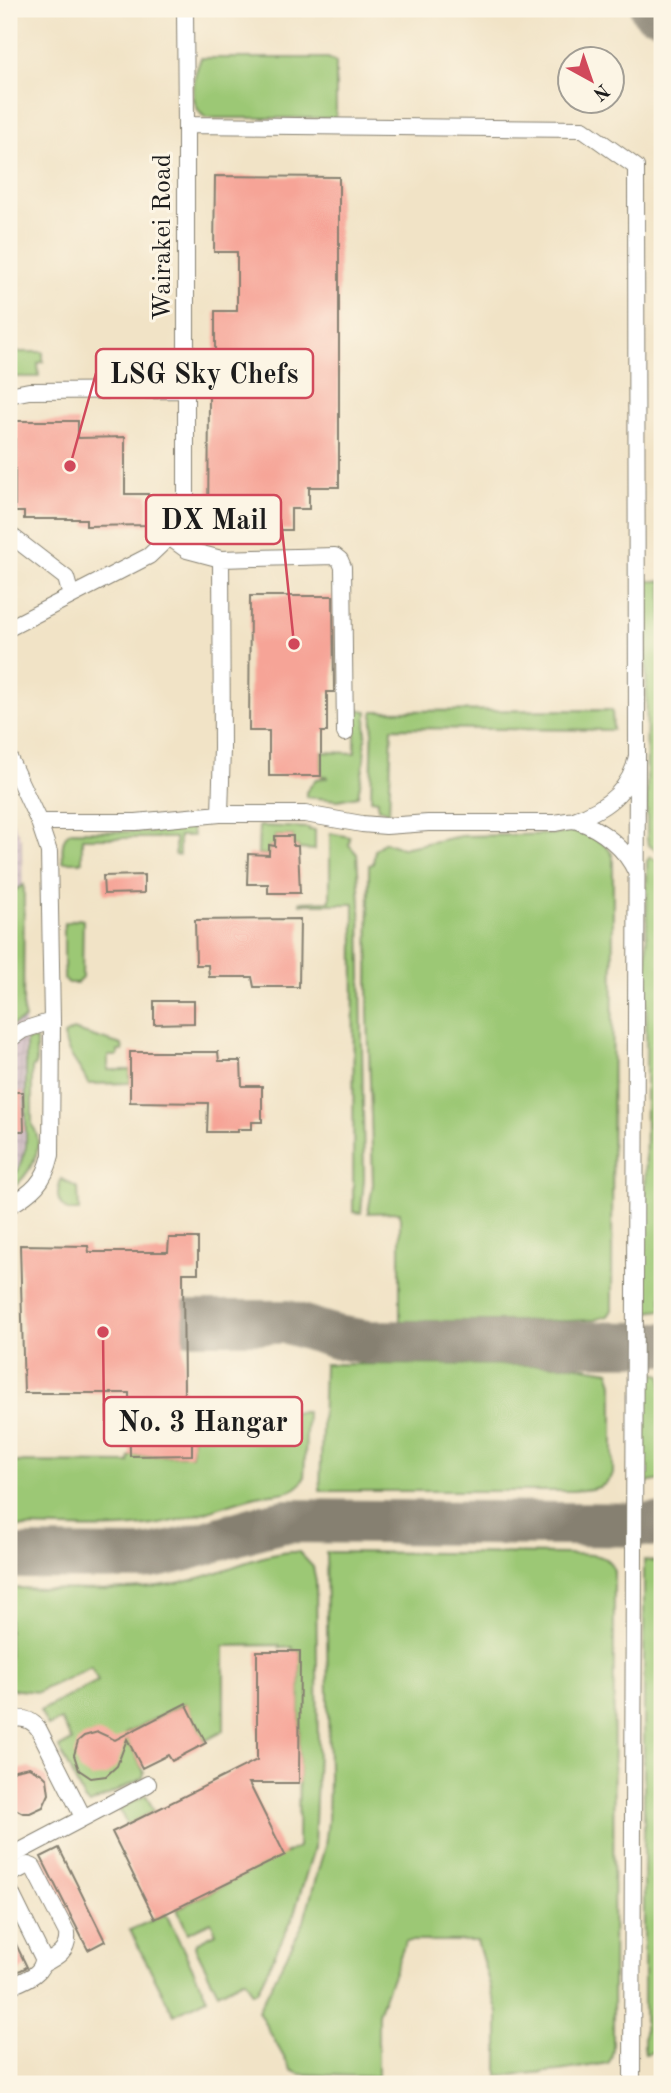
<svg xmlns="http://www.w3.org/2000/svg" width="671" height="2093" viewBox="0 0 671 2093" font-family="'Old Standard TT',serif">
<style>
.industrial{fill:url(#industrial-grid)}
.grass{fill:#9cc875;stroke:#5c7248;stroke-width:2}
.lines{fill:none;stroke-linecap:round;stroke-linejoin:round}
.taxiway{stroke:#868071;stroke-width:44}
.building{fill:#f6a497}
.minor-casing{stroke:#868071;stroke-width:18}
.minor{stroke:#fff;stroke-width:16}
.labels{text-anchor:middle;stroke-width:6;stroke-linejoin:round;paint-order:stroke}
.street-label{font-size:26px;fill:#1c1c1c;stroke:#fcf5e5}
.leader{fill:none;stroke:#d1495b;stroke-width:2.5}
.callout-dot{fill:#d1495b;stroke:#fcf5e5;stroke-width:2.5}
.callout{fill:#fcf5e5;stroke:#d1495b;stroke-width:2.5}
.callout-label{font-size:28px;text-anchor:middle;font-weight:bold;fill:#1c1c1c}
</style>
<defs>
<pattern id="industrial-grid" width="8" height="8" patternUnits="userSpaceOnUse" patternTransform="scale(1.75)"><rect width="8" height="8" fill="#d2bdc6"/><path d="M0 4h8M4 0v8" fill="none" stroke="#b4a2aa"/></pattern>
</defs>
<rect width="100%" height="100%" fill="#fcf5e5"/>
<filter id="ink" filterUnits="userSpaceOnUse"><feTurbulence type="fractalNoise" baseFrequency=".0143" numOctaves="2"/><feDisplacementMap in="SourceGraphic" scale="14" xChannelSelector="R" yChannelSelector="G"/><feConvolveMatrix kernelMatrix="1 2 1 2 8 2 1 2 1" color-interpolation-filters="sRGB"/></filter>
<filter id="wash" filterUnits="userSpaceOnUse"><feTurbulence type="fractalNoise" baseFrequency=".00686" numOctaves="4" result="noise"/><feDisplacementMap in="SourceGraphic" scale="28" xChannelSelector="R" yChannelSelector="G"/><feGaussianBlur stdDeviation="1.57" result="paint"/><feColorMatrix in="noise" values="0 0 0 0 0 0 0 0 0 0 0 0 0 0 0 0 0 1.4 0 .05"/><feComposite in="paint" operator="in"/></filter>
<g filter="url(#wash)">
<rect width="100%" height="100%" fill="#f1e3c6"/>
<!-- industrial -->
<path class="industrial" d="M9,813L22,841L26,1138V1148L18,1172L9,1180Z"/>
<!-- grass -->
<path class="grass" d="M201,58H328L336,62V118H206C187,105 193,76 201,58Z
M9,352H43V362L38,363L39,377H9Z
M646,581H662V854L648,845L647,837Z
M355,709L367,711L364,762L358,796L338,800L306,797V792L316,779L327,778L326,776H321V752L355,753Z
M612,710L613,730L392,728L389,813H386L384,809H378V800L371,799L373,711Z
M259,826L309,828V830H315V850L298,849V846H293V836H275V846H269V855L258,854Z
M189,827L192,829L193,836H179V855H175V838H82V862H63C62,851 61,837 71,831L153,832Z
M568,831C585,833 605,839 613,856L612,1310L608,1316L594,1320L568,1321H400V1212L368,1213L373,1184L368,1013L369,865L373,864L375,850L384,842L402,848L461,836L561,834Z
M330,833L350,837L349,845L357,854L360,903L364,1179L361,1213L353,1212L354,904H300V902L330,901Z
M650,857L662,863V1310L648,1312L645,1309L647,861Z
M24,885L23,1011L25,1019L9,1027V893Z
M79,919L83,920L82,978L77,983H69L64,979V923Z
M73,1030L122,1045L123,1051H118V1056H108V1070H130V1083L88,1084C81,1066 65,1054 64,1035Z
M26,1040H36V1063L32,1069V1125C48,1147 28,1177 9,1191V1180L18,1171L26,1147Z
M61,1179L78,1188L79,1211H68C55,1202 57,1193 61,1179Z
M324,1364L572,1365L609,1371L613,1383V1474C605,1491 588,1489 572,1491H320Z
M650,1372L662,1375V1480L645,1483L644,1376Z
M307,1412L304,1478C297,1497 270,1492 253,1497C221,1505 192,1519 160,1524C111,1532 58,1527 9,1527V1462L129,1463L130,1456L192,1455V1428H197V1414Z
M291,1552H299L313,1567L316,1581L318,1750L314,1848L293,1917L257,1991L253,1993L245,1979L218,1993L195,1947L196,1943L216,1933L211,1922L188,1933L177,1909L298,1847L300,1651H293L292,1647L280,1648L279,1645L224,1646V1731L205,1741L185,1703L125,1734L144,1772L143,1778L90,1804L85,1801L59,1748L72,1741L61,1720L48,1726L40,1711L98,1681L91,1667L38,1692L9,1689V1588C68,1589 129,1594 187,1581C223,1573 255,1555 291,1552Z
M326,1552L568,1554C585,1555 609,1551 614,1571L613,2049L611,2059L608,2063L559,2071L498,2076V2013L477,1941H406L378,2013V2077L299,2074L291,2070L258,2011L303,1924L325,1846L328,1821L329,1776Z
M644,1560L662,1563V2050L645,2054L644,2046Z
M146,1795L154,1811L127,1825L119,1809Z
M166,1914L207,1998L174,2015L130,1930Z"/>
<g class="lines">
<!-- taxiway -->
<path class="taxiway" d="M652,9L662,12
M189,1322H287L336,1337L367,1342L662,1344
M9,1557L142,1558C192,1552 237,1530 285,1521L662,1525"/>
</g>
<g id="blocks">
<!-- building -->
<path class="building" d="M215,176L339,177V487H309V509H291V530H208L209,396H238V358H215V311H237V252H214Z
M15,421H78V438L125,437V494H148V525L86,526V519H24V512H15Z
M250,596H333L334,692H327V732H321V776H269V731H249Z
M275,836H293V846H298L300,893H268V884H247L248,854L269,855V845L275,846Z
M144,875V893L104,894L103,876Z
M300,919L299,987H254L252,977H209L208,965H196L195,920Z
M154,1001H194V1023L154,1024Z
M130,1052H218L219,1061H241L242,1086H262V1122H252V1129H238V1132H207L208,1103L130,1102Z
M10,1092H23L24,1131H9Z
M169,1238H198V1273H183L184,1396H192V1455L130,1456L129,1393H24L20,1245L88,1246L89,1252H168Z
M257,1651H300L299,1783H249L285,1855L155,1919L112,1832L257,1760Z
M186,1703L206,1743L172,1761L168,1755L142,1768L127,1739L117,1766L106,1776L91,1778L79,1770L74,1755L78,1741L84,1736L98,1732L115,1740Z
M29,1767L42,1774L47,1779L49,1794L43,1807L30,1813H23L9,1806V1775L15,1770Z
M59,1848L105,1941L88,1950L41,1857Z
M9,1930L27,1967L9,1976Z"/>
</g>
</g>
<g filter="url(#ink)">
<use href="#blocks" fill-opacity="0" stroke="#868071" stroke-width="2"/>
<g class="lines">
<!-- minor casing -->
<g class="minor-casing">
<path id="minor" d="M185,9L186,125L583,129L636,167L637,756C631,790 606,809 574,820
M9,395L29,391L186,390
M9,534L66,578L71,596
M169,537L187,550L221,559
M9,628L149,556L169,537L178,524L186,497V125
M9,758L39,822L49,852L52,1021L51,1155C45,1182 32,1193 9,1206
M220,814L222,748L221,559L335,556L340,560L343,567L345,733
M39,822H136L220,814H305L362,824L386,826L428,823H555C561,822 571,819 577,821C602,829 626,849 636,872
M13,1037L23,1030L52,1021
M9,1720C21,1717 30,1718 38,1728L83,1817
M9,1857L148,1784
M9,1875L28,1865L33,1867L67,1933C69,1951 57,1957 43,1964
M9,1889L43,1958C44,1975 22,1981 9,1987
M632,2084L637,756"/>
</g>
<!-- minor -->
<use href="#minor" class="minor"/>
</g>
</g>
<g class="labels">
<!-- street labels -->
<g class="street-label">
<text transform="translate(161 237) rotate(-90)" y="9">Wairakei Road</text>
</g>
</g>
<!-- callouts -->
<path class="leader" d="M70 466L96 373M294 644L281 519M103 1332L104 1421"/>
<g class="callout-dot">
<circle cx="70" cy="466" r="7"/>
<circle cx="294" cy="644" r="7"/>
<circle cx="103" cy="1332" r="7"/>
</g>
<g class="callout">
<rect x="96" y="349" width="217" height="49" rx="7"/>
<rect x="146" y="495" width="135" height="49" rx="7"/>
<rect x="104" y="1397" width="198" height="49" rx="7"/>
</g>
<g class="callout-label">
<text x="204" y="383">LSG Sky Chefs</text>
<text x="214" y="529">DX Mail</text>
<text x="203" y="1431">No. 3 Hangar</text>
</g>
<!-- margin -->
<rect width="671" height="2093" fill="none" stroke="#fcf5e5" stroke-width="35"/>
<!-- north arrow -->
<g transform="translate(591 80) rotate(140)"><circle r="33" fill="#fcf5e5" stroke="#a29e95" stroke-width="2"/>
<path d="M0-5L12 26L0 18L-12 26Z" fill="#d1495b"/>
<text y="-10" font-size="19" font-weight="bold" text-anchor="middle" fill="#1c1c1c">N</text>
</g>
</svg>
